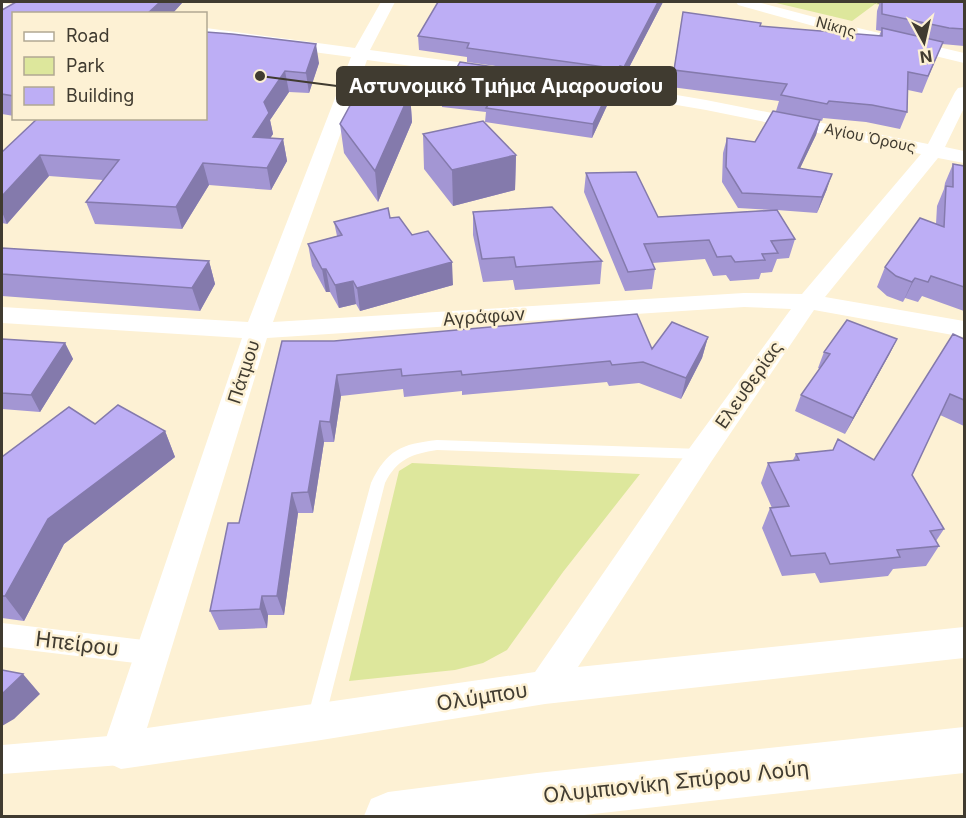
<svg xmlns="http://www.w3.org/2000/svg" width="966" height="818" viewBox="0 0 966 818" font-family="Inter,sans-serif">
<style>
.green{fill:#dde79c}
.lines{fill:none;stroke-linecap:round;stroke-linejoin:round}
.path{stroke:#b0a791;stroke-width:2;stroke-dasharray:3 1.5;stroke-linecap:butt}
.service{fill:#fff;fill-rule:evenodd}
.pedestrian{fill:#fff;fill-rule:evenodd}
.minor{fill:#fff;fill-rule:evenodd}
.secondary{fill:#fff;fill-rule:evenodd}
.wall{fill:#a396d3}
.shaded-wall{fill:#847aac}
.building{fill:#bdaef5;stroke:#847aac;stroke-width:1.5}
.labels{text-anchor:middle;stroke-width:5;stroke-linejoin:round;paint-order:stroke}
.far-street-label{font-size:15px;fill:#403b30;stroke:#fdf1d4}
.street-label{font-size:18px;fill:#403b30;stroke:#fdf1d4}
.near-street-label{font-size:21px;fill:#403b30;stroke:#fdf1d4}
.leader{fill:none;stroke:#403b30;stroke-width:2}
.callout-dot{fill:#403b30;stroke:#fdf1d4;stroke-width:2}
.callout{fill:#403b30;stroke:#403b30;stroke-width:2}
.callout-label{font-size:20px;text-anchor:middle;font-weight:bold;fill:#fff}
</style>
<rect width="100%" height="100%" fill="#fdf1d4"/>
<!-- green -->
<path class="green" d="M772,2H964V21L875,4L852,21Z
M412,463L640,474L563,572L507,650L483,663L455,670L349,681L399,471Z"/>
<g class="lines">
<!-- path -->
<path class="path" d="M873,2L884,4"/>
<!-- service -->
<path class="service" d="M437,440L701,449L706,450L708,454L706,458L701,459L437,450C412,454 397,459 385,483L325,719L322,725L316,728L310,725L307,719L371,483C387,450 401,444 437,440Z"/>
<!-- pedestrian -->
<path class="pedestrian" d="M2,623L152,641L161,644L165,653L161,662L152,665L2,647Z
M121,735L131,740L136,750L131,760L121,765L2,774V745Z"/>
<!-- minor -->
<path class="minor" d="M381,2H395L370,50L494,67L502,72L494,77L367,60L273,322L744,293L802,294L921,154L706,110L577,88L571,87L569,83L571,79L577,78L706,100L928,144L955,92L958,88L964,87V108L945,147L964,151V163L938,158L825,297L964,321V337L814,310L711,462L578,667L964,627V658L545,704L315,741L121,769L108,763L102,750L242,338L2,323V307L248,322L351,57L206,38V28L355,48ZM744,307L791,309L691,446L535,672L147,728L267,338Z
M736,2H757L837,23L964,53V63L828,30L738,5Z
M2,3L50,10L57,14L2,11Z"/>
<!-- secondary -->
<path class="secondary" d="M964,727V773L575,816H364L371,799L388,792L537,773Z"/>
</g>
<!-- wall -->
<path class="wall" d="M16,2H182V3L172,14H14V116L2,114V10Z
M663,2L622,81H618L617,83L467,62V57L419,50L418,36Z
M880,2H964V46L942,44L922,93L908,90L907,112L900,129L866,122L823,118L822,121L820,120L816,135L800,168L827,189L817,213L777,210L795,239L789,258L777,259L772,272L761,273L759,279L730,281L726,275L713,276L705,259L652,263L655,269L652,289L625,291L584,192L586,173L658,217L771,210L738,208L722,182L723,153L727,138L755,142L776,111L779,101L671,87L683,12L760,26L879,36L881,31L876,30L877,11Z
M206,32L319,63L309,93L289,92L270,120L273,134L270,138L283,139L287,161L271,190L209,185L182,229L95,224L86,202L103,180L49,176L7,224L2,223V152Z
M612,84L611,97L592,138L485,122L486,112L442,107V94Z
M410,93L412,122L378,202L344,153L340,124Z
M423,134L516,155L515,190L453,206L424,169Z
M953,164L964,166V311L922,296L918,302L905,298L903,302L887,296L877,287L885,267L936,224L937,206L944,189L945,183Z
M473,212L602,261L600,284L515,290L513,280L483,282L473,235Z
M390,218L412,235L453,285L360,311L356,304L339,308L330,292H326L312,266L308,244L337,236L334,222Z
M2,248L209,261L215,284L200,311L2,296Z
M708,337L702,358L681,399L639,383L609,386L607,382L462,395V391L404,397L403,389L341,396L334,442H324L313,513H298L284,615H268L267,628L219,630L210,611L239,523L282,341L652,349Z
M2,339L65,343L73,359L40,412L2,409Z
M897,339L889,355L845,434L795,411L801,395L820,369L818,368L824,352Z
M964,339V426L940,415L912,475L944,529L936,541L939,546L926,566L893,569L888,576L820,583L815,573L782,576L762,528L770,508H772L761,483L768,463L793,460L796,454L874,460Z
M95,424L165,431L175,457L64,544L24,621L2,618V457Z"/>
<!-- shaded-wall -->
<path class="shaded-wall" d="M160,2H182V3L172,14H147Z
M658,2H663L622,81L624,67Z
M316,44L319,63L309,93L306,73Z
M620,66L618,81L617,83L619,69Z
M285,71L289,92L270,120L273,134L257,159L253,137L264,102Z
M612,84L611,97L592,138L593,124Z
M410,93L412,122L378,202L375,171Z
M820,120L816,135L793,183L798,168Z
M283,139L287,161L271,190L267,168Z
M40,155L49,176L7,224L2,212V196Z
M516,155L515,190L453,206L452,170Z
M203,163L209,185L182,229L176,207Z
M832,174L827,189L817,213L822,197Z
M209,261L215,284L200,311L192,288Z
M452,262L453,285L360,311L357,288Z
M322,269H326L330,292H326Z
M915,278L903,302L912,282Z
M353,281L356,304L339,308L335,285Z
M708,337L702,358L681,399L686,378Z
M897,339L889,355L845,434L853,418Z
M65,343L73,359L40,412L31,395Z
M337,375L341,396L334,442L330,422Z
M320,421L324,442L313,513L308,492Z
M165,431L175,457L64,544L24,621L5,596L48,519Z
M292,493L298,513L284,615L277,596Z
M262,596L268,615L267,628L260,609Z
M23,674L40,694L14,719L2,726V694Z"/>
<!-- building -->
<path class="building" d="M16,2H160L147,14H14V96L2,94V10Z
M438,2H658L624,67L620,66L619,69L467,48L469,43L418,36Z
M882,2H964V29L949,28L882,14Z
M683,12L761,23L760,26L882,36V28L943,42L928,76L908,72L907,112L872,105L829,101L827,104L781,95L787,84L674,70Z
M206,32L232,34L316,44L306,73L285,71L264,102L269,113L253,137L283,139L267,168L203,163L176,207L86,202L119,160L40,155L2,196V152L38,118H206Z
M460,62L612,84L593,124L486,108L492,99L442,94Z
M359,89L410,93L375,171L340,124Z
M773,111L820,120L798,168L832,174L822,197L742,193L726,167L727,138L755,142Z
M483,121L516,155L452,170L423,134Z
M953,164L964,166V287L931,276L928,282L915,278L912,282L896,276L885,267L920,218L944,227L946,186L953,187Z
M636,172L658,217L777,210L795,239L771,241L778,253L762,254L765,260L735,262L731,256L717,257L709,240L644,244L655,269L628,272L586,173Z
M552,207L602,261L516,267L514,257L482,259L473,212Z
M388,208L390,218L399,217L412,235L428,231L452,262L357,288L353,281L335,285L326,269H322L308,244L342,235L334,222Z
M2,248L209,261L192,288L2,274Z
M637,314L652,349L672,322L708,337L686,378L643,362L612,365L610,361L462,375L461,371L402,376L401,369L337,375L330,422L320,421L308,492L292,493L277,596H262L260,609L210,611L228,523H239L282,341H334Z
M847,320L897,339L853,418L801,395L830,354L824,352Z
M953,334L964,339V400L950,394L912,475L944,529L930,531L939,546L897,550L900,557L830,564L825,553L791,556L770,508L789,506L768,463L799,460L796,454L833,450L838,439L874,460Z
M2,339L65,343L31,395L2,393Z
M118,405L165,431L48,519L5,596H2V457L69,407L95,424Z
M2,670L23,674L2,694Z"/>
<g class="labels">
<!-- far-street labels -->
<g class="far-street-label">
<text transform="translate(836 27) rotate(15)" y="5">Νίκης</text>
<text transform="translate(870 138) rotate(12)" y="5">Αγίου Όρους</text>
</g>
<!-- street labels -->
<g class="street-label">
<text transform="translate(484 317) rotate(-4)" y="6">Αγράφων</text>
<text transform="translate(244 372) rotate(-72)" y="6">Πάτμου</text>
<text transform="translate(749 385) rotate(-55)" y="6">Ελευθερίας</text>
</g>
<!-- near-street labels -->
<g class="near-street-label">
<text transform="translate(77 644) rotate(7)" y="7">Ηπείρου</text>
<text transform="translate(482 697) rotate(-9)" y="7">Ολύμπου</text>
<text transform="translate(676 782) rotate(-6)" y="7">Ολυμπιονίκη Σπύρου Λούη</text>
</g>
</g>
<!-- callouts -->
<path class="leader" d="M260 76L337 86"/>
<circle class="callout-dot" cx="260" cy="76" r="6"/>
<rect class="callout" x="337" y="67" width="339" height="38" rx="6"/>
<g class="callout-label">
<text x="506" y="93">Αστυνομικό Τμήμα Αμαρουσίου</text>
</g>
<!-- border -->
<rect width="966" height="818" fill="none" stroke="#403b30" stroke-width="6"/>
<!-- legend -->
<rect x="12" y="12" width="195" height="108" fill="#fdf1d4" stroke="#b1a892" stroke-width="1.5"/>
<rect x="24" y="32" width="30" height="9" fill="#ffffff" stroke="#b1a892" stroke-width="1.5"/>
<text x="66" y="42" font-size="18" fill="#403b30">Road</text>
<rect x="24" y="57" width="30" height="18" fill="#dde79c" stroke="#b1a892" stroke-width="1.5"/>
<text x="66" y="72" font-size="18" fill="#403b30">Park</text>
<rect x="24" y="87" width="30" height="18" fill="#bdaef5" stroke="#b1a892" stroke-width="1.5"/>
<text x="66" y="102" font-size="18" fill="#403b30">Building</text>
<!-- north arrow -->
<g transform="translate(924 42) rotate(172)" stroke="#fdf1d4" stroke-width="4.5" paint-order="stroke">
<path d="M0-4.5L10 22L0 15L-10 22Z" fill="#403b30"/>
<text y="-9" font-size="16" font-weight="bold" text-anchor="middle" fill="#403b30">N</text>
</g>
</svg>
